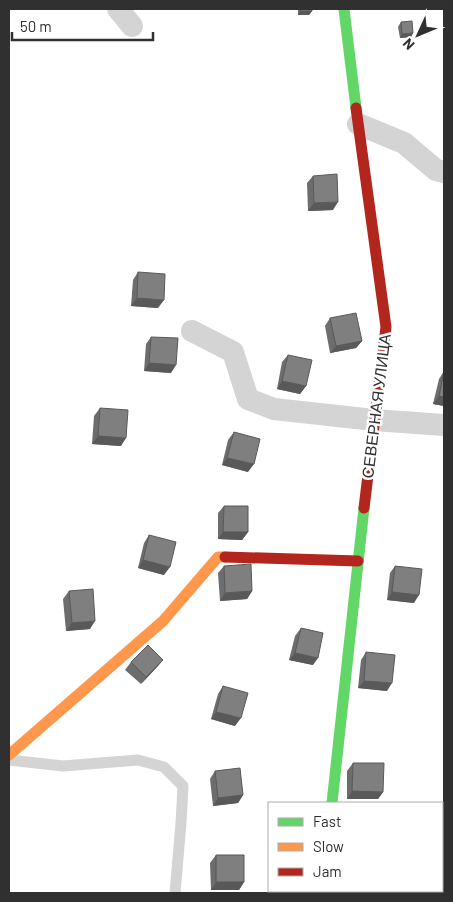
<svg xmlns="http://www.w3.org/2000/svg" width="453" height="902" viewBox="0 0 453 902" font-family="Barlow,sans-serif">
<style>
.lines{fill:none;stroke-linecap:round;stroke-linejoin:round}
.lane{stroke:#d4d4d4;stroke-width:11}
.street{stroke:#d4d4d4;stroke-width:22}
.fast{stroke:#63d668;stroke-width:11}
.slow{stroke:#ff974d;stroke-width:11}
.jam{stroke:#b3261e;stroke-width:11}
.wall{fill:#6d6d6d}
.shaded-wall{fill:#595959}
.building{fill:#7f7f7f;stroke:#595959}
.labels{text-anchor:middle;stroke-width:5;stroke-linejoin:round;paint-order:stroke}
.street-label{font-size:16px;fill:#303030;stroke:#fff}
</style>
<rect width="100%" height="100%" fill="#fff"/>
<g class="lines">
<!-- lane -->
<path class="lane" d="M9,760L63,766L138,760L164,767L183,786L181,823L175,893"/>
<!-- street -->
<path class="street" d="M118,9L132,26
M358,124L404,143L436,170L444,172
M192,331L233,352L248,399L274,409L374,420L444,425
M442,826H444
M331,891V893"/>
<!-- fast -->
<path class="fast" d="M344,9L356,108
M332,803L364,508"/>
<!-- slow -->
<path class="slow" d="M9,755L163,621L218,557H225"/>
<!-- jam -->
<path class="jam" d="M356,108L386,327L364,508
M225,557L358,561"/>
</g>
<!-- wall -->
<path class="wall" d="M298,9H312V11L309,15H298Z
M401,22L413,33L411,37L400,38L398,27Z
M313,176L333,210L308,211L307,183Z
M138,272L158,308L131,306L133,280Z
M330,318L362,341L356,348L330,353L325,326Z
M151,337L171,373L144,371L146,344Z
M288,355L306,386L300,394L277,389L282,362Z
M444,371V406L433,404L439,379Z
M100,408L121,446L92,444L94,416Z
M234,432L248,472L222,465L228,440Z
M224,506L248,532L242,540L218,539V513Z
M149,535L164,575L138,568L144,543Z
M224,566L252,591L247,599L220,601L218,573Z
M395,566L414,603L387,600L390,573Z
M69,591L90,629L66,631L63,599Z
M301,628L313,665L289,660L295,636Z
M366,652L387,691L358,688L361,660Z
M163,660L157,667L141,684L125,670L131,662Z
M223,686L235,726L211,719L218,694Z
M353,763L383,792L378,799H347V771Z
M215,771L243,795L238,803L213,806L210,779Z
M216,855L244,882L239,890H211L210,863Z"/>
<!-- shaded-wall -->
<path class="shaded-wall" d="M300,11H312L309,15H298Z
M413,33L411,37L400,38L402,34Z
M338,202L333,210L308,211L314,203Z
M137,298L164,300L158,308L131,306Z
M362,341L356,348L330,353L336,346Z
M149,363L176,365L171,373L144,371Z
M282,381L306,386L300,394L277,389Z
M439,396L444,397V406L433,404Z
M98,436L126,438L121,446L92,444Z
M227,458L254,464L248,472L222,465Z
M223,532H248L242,540L218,539Z
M143,560L170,567L164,575L138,568Z
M252,591L247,599L220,601L225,593Z
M392,592L419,595L414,603L387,600Z
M95,621L90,629L66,631L72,623Z
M295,653L318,658L313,665L289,660Z
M163,660L157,667L141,684L146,677Z
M364,681L392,683L387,691L358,688Z
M216,712L241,718L235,726L211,719Z
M352,791L383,792L378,799H347Z
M243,795L238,803L213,806L218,798Z
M216,882H244L239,890H211Z
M366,891H394L393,893H364Z"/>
<!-- building -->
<path class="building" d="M300,9H312V11H300Z
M412,21L413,33L402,34L401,22Z
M337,174L338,202L314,203L313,176Z
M138,272L165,274L164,300L137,298Z
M356,313L362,341L336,346L330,318Z
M151,337L178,338L176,365L149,363Z
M288,355L312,360L306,386L282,381Z
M444,371V397L439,396Z
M100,408L128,410L126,438L98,436Z
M234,432L260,439L254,464L227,458Z
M224,506H248V532H223Z
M149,535L176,542L170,567L143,560Z
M251,564L252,591L225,593L224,566Z
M395,566L422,569L419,595L392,592Z
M93,589L95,621L72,623L69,591Z
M301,628L323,633L318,658L295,653Z
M148,645L163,660L146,677L131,662Z
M366,652L395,655L392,683L364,681Z
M223,686L248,693L241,718L216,712Z
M353,763H384L383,792L352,791Z
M240,768L243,795L218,798L215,771Z
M216,855H244V882H216Z"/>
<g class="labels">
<!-- street labels -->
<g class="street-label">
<text transform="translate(376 406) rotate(-83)" y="6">СЕВЕРНАЯ УЛИЦА</text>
</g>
</g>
<!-- border -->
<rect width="453" height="902" fill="none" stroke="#303030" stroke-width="20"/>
<!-- legend -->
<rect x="268" y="802" width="175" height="90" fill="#ffffff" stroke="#acacac"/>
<rect x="278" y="818" width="25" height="8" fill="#63d668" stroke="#acacac"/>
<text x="313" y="827" font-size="15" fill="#303030">Fast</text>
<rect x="278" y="843" width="25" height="8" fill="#ff974d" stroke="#acacac"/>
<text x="313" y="852" font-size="15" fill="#303030">Slow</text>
<rect x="278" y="868" width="25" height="8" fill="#b3261e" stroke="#acacac"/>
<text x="313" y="877" font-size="15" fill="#303030">Jam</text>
<!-- north arrow -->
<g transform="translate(418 35) rotate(226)" stroke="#ffffff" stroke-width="4" paint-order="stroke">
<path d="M0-4L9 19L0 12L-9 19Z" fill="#303030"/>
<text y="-8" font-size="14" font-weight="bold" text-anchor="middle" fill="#303030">N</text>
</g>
<!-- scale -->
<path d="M12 32v8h141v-8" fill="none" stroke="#303030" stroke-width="2.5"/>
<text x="20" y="32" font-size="15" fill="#303030" stroke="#ffffff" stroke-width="4" paint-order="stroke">50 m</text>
</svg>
